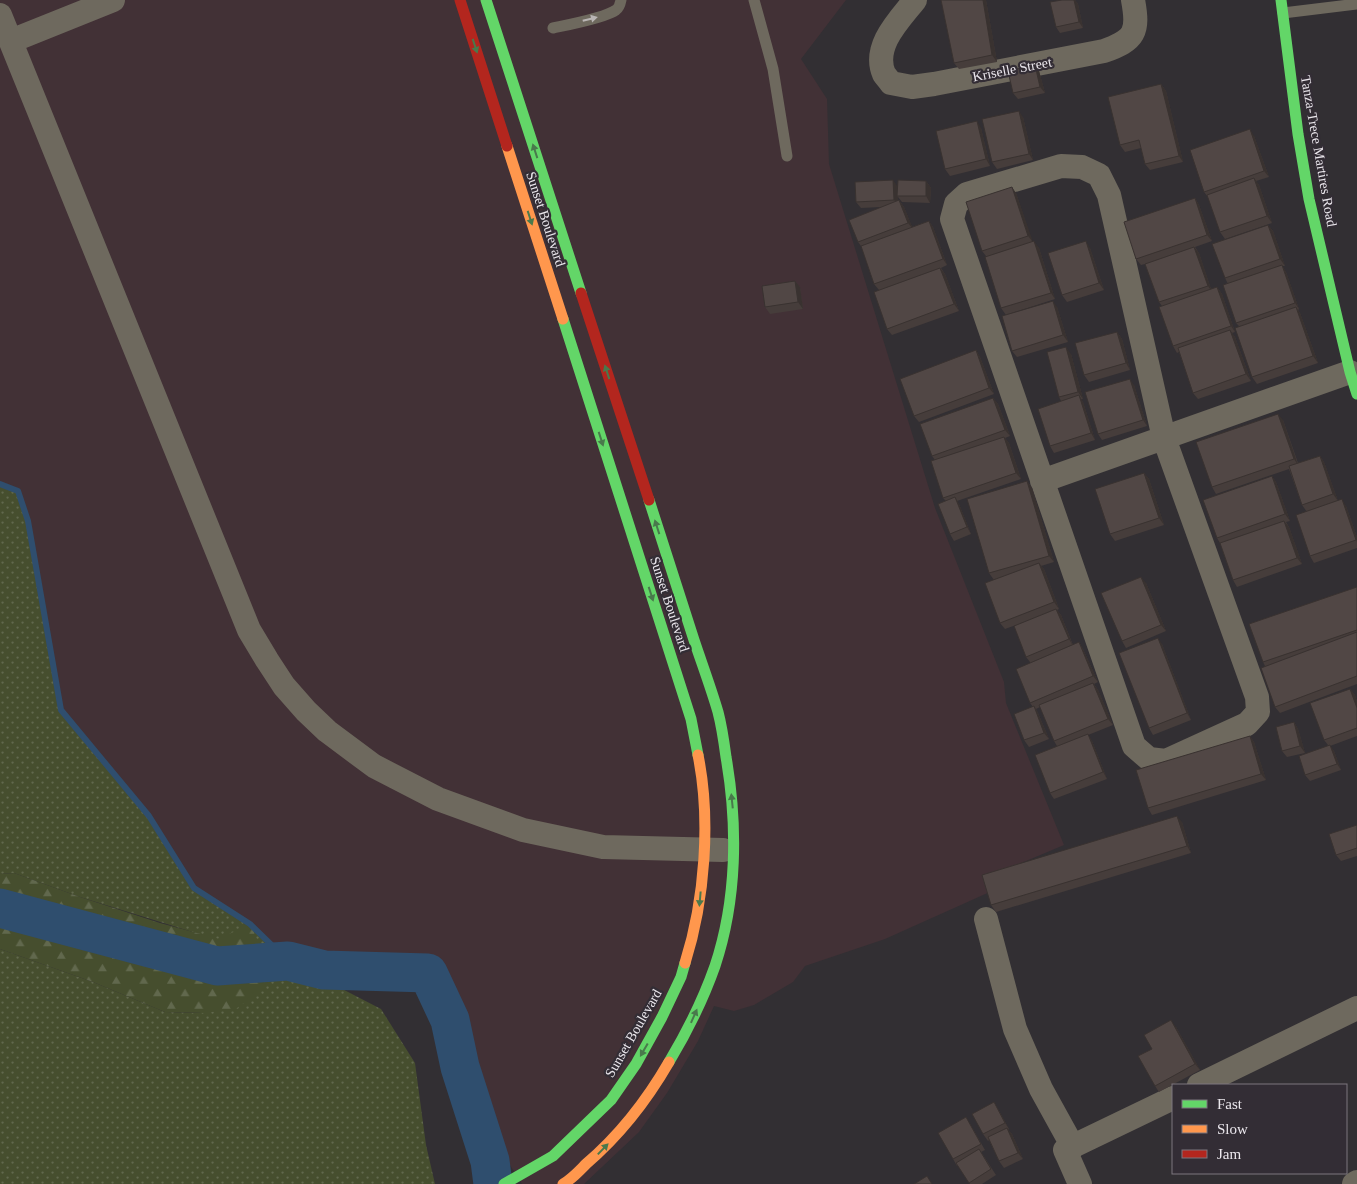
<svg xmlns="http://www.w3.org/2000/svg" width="1357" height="1184" viewBox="0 0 1357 1184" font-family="'Times New Roman',serif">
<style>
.commercial{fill:#423136}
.grass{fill:url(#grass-dots)}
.forest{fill:url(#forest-firs)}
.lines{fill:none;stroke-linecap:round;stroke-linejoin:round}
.stream{stroke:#2f4e6e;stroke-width:6}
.river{stroke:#2f4e6e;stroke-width:39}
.lane{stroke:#6e695e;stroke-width:11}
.street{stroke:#6e695e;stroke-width:24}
.fast{stroke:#63d668;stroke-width:11}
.slow{stroke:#ff974d;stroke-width:11}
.jam{stroke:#b3261e;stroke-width:11}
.wall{fill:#463d3b}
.shaded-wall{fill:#393230}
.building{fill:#514745;stroke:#393230}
.oneway{fill:#b9b5b4}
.oneway2{fill:#49794c}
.labels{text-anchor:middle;stroke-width:4.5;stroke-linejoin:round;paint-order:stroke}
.street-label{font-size:14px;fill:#ebe7ed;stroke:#332d35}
</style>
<defs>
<pattern id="grass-dots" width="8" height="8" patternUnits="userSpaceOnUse" patternTransform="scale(1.25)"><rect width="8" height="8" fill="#464e2e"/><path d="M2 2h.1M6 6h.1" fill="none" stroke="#61684d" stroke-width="1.8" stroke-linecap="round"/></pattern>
<pattern id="forest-firs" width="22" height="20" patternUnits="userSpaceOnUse" patternTransform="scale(1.25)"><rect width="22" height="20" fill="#464e2e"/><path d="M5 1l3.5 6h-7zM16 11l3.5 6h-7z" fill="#61684d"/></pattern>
</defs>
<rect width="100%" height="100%" fill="#322f33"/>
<!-- commercial -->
<path class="commercial" d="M0,0H846L801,59L827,99L829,164L935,508L1004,682L1006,703L1064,845L986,878L992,891L885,939L805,966L793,982L754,1005L734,1011L714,1006L698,1041L667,1093L639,1132L584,1184H522L510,1165L492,1171L465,1070L450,1020L428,973L324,970L288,961L250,924L194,888L149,815L61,710L28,521L18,491L0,484Z"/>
<!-- grass -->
<path class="grass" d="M0,484L18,491L28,521L61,710L149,815L194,888L250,924L288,961L381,1009L415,1063L426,1145L435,1184H0V949L93,982L165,1012L200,1013L267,962L286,961L80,897L14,873L0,874Z"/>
<!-- forest -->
<path class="forest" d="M14,873L80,897L160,923L219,939L250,924L272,973L263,989L237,1008L205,1013L165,1012L93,982L0,949V874Z"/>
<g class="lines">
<!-- stream -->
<path class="stream" d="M0,484L18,491L28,521L61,710L149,816L194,888L250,924L288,961"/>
<!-- river -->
<path class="river" d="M0,908L217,966L288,961L324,970L428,973L450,1020L460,1067L490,1161L493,1184"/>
<!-- lane -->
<path class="lane" d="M754,0L773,69L787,156
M1283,13L1357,4
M553,28C567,25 605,18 616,10C619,8 620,5 621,0"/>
<!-- street -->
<path class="street" d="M915,0C900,19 872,46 884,74C886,77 889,80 891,83L912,87L934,84L1104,51C1135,40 1139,32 1133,0
M0,15L249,630L267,660L284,686L306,711L327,731L374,766L438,799L523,830L603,847L723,850
M11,41L113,0
M1061,166L1082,167L1099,175L1109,195L1164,438L1257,697L1258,712L1247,724L1166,761L1149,759L1134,746L952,219L956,204L967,194Z
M1042,481L1350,372
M986,919L1015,1029L1041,1089L1073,1147
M1199,1085L1357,1008
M1080,1184L1065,1150L1173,1098
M1354,1184L1357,1182"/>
<!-- fast -->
<path class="fast" d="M486,0L581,293
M1281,0L1298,134L1309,199L1350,372L1357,394
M563,319L691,719L698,755
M649,500C664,546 679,593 694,640C702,664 711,688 718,712C722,727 724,742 726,757C738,826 737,900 715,966C703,1000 687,1032 669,1062
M504,1184L553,1156L611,1100L636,1064L662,1017L681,977L685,963"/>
<!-- slow -->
<path class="slow" d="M507,146L563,319
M685,963C705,900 711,819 698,755
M563,1184C572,1179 579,1171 586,1164C620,1135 647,1100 669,1062"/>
<!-- jam -->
<path class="jam" d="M460,0L507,146
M581,293L649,500"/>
</g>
<!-- wall -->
<path class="wall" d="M941,0H986L997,62L959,69L954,63Z
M1062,0H1075L1078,4L1083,28L1060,33L1056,27Z
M1039,71L1045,93L1018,99L1013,93Z
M1161,84L1166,91L1183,162L1150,170L1145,164L1141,148L1125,152L1120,145Z
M1023,117L1033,160L997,169L992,162Z
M981,128L990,166L950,176L945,169Z
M1254,136L1269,177L1256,181L1259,185L1272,223L1225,239L1220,232L1209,198L1204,192Z
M926,181L931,188L930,203L902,202L898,197V201L899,200L904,207L912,227L929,221L933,227L947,265L941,268L945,274L959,311L892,335L887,329L879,290L874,284L861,246L858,242L881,207L861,208L856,202L898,187Z
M1016,193L1032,241L1039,248L1055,299L1006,315L1001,308L986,256L982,251Z
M1195,198L1199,205L1212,241L1195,247L1199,253L1211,289L1217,287L1222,294L1235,332L1232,333L1235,337L1251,381L1198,399L1193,393L1179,352L1177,353L1173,346L1162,306L1159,302L1145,264L1141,265L1136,259Z
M1268,225L1273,231L1285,266H1282L1286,272L1299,309L1298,310L1300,313L1318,363L1257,384L1252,377L1239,326L1236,323L1228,284L1225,278Z
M1090,248L1104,290L1067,302L1062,295Z
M795,281L800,287L803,309L770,314L765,307Z
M1057,307L1068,342L1017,357L1012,351Z
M1117,332L1122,339L1130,370L1089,382L1084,375Z
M976,350L980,357L994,394L919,422L914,416Z
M1071,354L1083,399H1081L1083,402L1095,440L1054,453L1050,446L1061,401L1059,397Z
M1134,385L1147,426L1102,440L1098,434Z
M993,398L998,404L1010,436L1005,438L1009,443L1021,479L957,501L959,504L971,534L954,541L950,534L946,501L943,498L935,460L932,456Z
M1283,420L1298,463L1320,456L1324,462L1338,501L1346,506L1357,537V548L1314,563L1310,556L1307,512L1302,505L1289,469L1216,494L1212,487Z
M1144,473L1149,479L1164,525L1115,541L1110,534Z
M1272,476L1276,482L1290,521L1286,522L1289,527L1302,564L1237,587L1233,580L1220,543L1217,538Z
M1027,481L1032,488L1054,562L1041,566L1044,569L1059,609L1057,610L1061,615L1073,645L1079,642L1083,649L1098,682L1094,684L1098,690L1113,725L1088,735L1092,741L1107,779L1054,799L1050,793L1057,746L1054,741L1040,707L1036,709L1038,713L1049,739L1029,747L1024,740L1033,707L1030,703V662L1026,657L1016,625L1005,629L1000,623L994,580L989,573Z
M1146,583L1166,631L1126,648L1122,641Z
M1357,587V684L1280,713L1275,707L1265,666L1263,662Z
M1162,644L1191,720L1153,735L1149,728Z
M1350,689L1355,695L1357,702V736L1330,746L1334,751L1341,770L1310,781L1305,775L1328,745L1324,740Z
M1294,722L1298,729L1305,753L1287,757L1282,751Z
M1250,736L1254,742L1266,780L1152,815L1148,808Z
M1182,822L1191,853L996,912L991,905Z
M1357,825V856L1341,861L1336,855Z
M1176,1027L1200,1070L1159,1092L1155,1086L1152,1049Z
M994,1102L998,1109L1009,1129L1008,1130L1012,1134L1023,1159L1004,1168L999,1161L989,1140L988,1141L983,1134Z
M970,1124L985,1150L981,1152L996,1175L982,1184H970L958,1165L957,1166L953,1159Z"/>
<!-- shaded-wall -->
<path class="shaded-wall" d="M983,0H986L997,62L992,55Z
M1074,0H1075L1078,4L1083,28L1079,22Z
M1035,65L1039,71L1045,93L1040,87Z
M1161,84L1166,91L1183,162L1179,156Z
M1019,111L1023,117L1033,160L1029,154Z
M977,121L981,128L990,166L986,159Z
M1250,129L1254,136L1269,177L1264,171Z
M1254,178L1259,185L1272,223L1267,216Z
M893,180L898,187L897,196L898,197L899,207L894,200Z
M926,181L931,188L930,203L926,196Z
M1012,187L1016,193L1033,242L1028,236Z
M1195,198L1199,205L1212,241L1207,235Z
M899,200L904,207L913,229L908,223Z
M929,221L933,227L947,265L943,259Z
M1268,225L1273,231L1285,266L1280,259Z
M1034,241L1039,248L1055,299L1051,293Z
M1086,241L1090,248L1104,290L1099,283Z
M1194,247L1199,253L1212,292L1208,286Z
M1282,265L1286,272L1299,309L1295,303Z
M940,268L945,274L959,311L954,304Z
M795,281L800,287L803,309L798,302Z
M1217,287L1222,294L1235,332L1231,326Z
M1053,301L1057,307L1068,342L1063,335Z
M1296,307L1300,313L1318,363L1313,356Z
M1230,330L1235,337L1251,381L1246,374Z
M1117,332L1122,339L1130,370L1126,363Z
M1066,347L1071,354L1083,399L1078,392Z
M976,350L980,357L994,394L989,388Z
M1130,379L1134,385L1147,426L1143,420Z
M1079,395L1083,402L1095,440L1091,433Z
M993,398L998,404L1010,436L1005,430Z
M1278,414L1283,420L1298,465L1294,459Z
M1004,437L1009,443L1021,479L1016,473Z
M1320,456L1324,462L1338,501L1333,494Z
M1144,473L1149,479L1164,525L1159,518Z
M1272,476L1276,482L1290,521L1285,514Z
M1027,481L1032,488L1054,562L1049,556Z
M955,497L959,504L971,534L967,527Z
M1342,499L1346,506L1357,537V542Z
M1284,521L1289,527L1302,564L1297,558Z
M1039,563L1044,569L1059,609L1054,602Z
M1141,577L1146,583L1166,631L1161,625Z
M1056,609L1061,615L1073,646L1069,639Z
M1158,638L1162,644L1191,720L1187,713Z
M1079,642L1083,649L1098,682L1093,676Z
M1093,683L1098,690L1113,725L1108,719Z
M1350,689L1355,695L1357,702V708Z
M1034,706L1038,713L1049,739L1044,733Z
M1294,722L1298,729L1305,753L1300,746Z
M1088,734L1092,741L1107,779L1103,772Z
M1250,736L1254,742L1266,780L1261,774Z
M1330,745L1334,751L1341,770L1337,764Z
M1177,816L1182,822L1191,853L1187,846Z
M1171,1020L1176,1027L1200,1070L1195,1064Z
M994,1102L998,1109L1009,1129L1005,1123Z
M1007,1128L1012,1134L1023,1159L1018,1153Z"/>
<!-- building -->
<path class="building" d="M941,0H983L992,55L954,63Z
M1062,0H1074L1079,22L1056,27L1050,2Z
M1035,65L1040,87L1013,93L1008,71Z
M1161,84L1179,156L1145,164L1139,140L1120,145L1108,97Z
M1019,111L1029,154L992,162L982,119Z
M977,121L986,159L945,169L936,131Z
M1250,129L1264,171L1204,192L1190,150Z
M1254,178L1267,216L1220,232L1207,195Z
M893,180L894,200L856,202L855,182Z
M898,180L926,181V196H897Z
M1012,187L1028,236L982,251L966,202Z
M1195,198L1207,235L1136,259L1124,222Z
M899,200L908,223L858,242L849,220Z
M929,221L943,259L874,284L861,246Z
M1268,225L1280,259L1225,278L1212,244Z
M1034,241L1051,293L1001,308L985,257Z
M1086,241L1099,283L1062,295L1048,253Z
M1194,247L1208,286L1159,302L1145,264Z
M1282,265L1295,303L1236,323L1223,285Z
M940,268L954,304L887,329L874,292Z
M795,281L798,302L765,307L762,286Z
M1217,287L1231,326L1173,346L1159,307Z
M1053,301L1063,335L1012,351L1002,316Z
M1296,307L1313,356L1252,377L1235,328Z
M1230,330L1246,374L1193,393L1178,348Z
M1117,332L1126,363L1084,375L1075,343Z
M1066,347L1078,392L1059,397L1047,352Z
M976,350L989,388L914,416L900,379Z
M1130,379L1143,420L1098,434L1085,392Z
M1079,395L1091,433L1050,446L1038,409Z
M993,398L1005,430L932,456L920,424Z
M1278,414L1294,459L1212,487L1196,442Z
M1004,437L1016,473L943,498L931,461Z
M1320,456L1333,494L1302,505L1289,466Z
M1144,473L1159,518L1110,534L1095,489Z
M1272,476L1285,514L1217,538L1203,500Z
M1027,481L1049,556L989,573L967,499Z
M955,497L967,527L950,534L938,504Z
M1342,499L1356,540L1310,556L1296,515Z
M1284,521L1297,558L1233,580L1220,543Z
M1039,563L1054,602L1000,623L985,583Z
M1141,577L1161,625L1122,641L1101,593Z
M1357,587V630L1263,662L1249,624Z
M1056,609L1069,639L1026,657L1014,626Z
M1357,632V676L1275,707L1261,668Z
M1158,638L1187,713L1149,728L1119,653Z
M1079,642L1093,676L1030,703L1016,669Z
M1093,683L1108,719L1054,741L1039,705Z
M1350,689L1357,708V728L1324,740L1310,703Z
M1034,706L1044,733L1024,740L1014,714Z
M1294,722L1300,746L1282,751L1276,727Z
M1088,734L1103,772L1050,793L1035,755Z
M1250,736L1261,774L1148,808L1136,770Z
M1330,745L1337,764L1305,775L1299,756Z
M1177,816L1187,846L991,905L982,875Z
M1357,825V848L1336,855L1329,834Z
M1171,1020L1195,1064L1155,1086L1138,1056L1152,1049L1144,1035Z
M994,1102L1005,1123L983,1134L972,1114Z
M966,1117L981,1144L953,1159L938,1133Z
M1007,1128L1018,1153L999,1161L988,1137Z
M979,1149L991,1169L969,1183L956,1163Z
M927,1176L932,1184H914Z"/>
<!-- one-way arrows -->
<defs><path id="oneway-solid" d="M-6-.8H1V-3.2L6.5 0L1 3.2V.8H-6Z" transform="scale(1.25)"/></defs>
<use class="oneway" href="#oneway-solid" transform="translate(590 19) rotate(-14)"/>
<g class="oneway2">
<use href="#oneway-solid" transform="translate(475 46) rotate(72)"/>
<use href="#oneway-solid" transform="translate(535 151) rotate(-108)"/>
<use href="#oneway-solid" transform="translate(530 218) rotate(72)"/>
<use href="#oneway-solid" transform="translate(607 372) rotate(-108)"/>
<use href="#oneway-solid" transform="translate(601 439) rotate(72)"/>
<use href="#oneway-solid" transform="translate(657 527) rotate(-108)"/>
<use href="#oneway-solid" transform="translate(651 594) rotate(72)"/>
<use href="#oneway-solid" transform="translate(732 801) rotate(-96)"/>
<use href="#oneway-solid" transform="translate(700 899) rotate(95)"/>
<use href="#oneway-solid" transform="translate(694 1016) rotate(-66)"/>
<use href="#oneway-solid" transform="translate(644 1050) rotate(120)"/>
<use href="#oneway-solid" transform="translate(603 1149) rotate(-46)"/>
</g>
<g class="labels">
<!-- street labels -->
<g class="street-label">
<text transform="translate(1012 69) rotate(-11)" y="5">Kriselle Street</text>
<text transform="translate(1319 151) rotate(80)" y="5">Tanza-Trece Martires Road</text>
<text transform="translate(546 219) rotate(72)" y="5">Sunset Boulevard</text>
<text transform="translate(670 604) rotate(72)" y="5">Sunset Boulevard</text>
<text transform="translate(633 1033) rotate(-60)" y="5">Sunset Boulevard</text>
</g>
</g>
<!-- legend -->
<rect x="1172" y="1084" width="175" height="90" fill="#332d35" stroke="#7d777f"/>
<rect x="1182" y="1100" width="25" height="8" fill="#63d668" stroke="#7d777f"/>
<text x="1217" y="1109" font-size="15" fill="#ebe7ed">Fast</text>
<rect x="1182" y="1125" width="25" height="8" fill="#ff974d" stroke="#7d777f"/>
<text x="1217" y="1134" font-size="15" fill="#ebe7ed">Slow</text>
<rect x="1182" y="1150" width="25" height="8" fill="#b3261e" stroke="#7d777f"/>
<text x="1217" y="1159" font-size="15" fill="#ebe7ed">Jam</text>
</svg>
